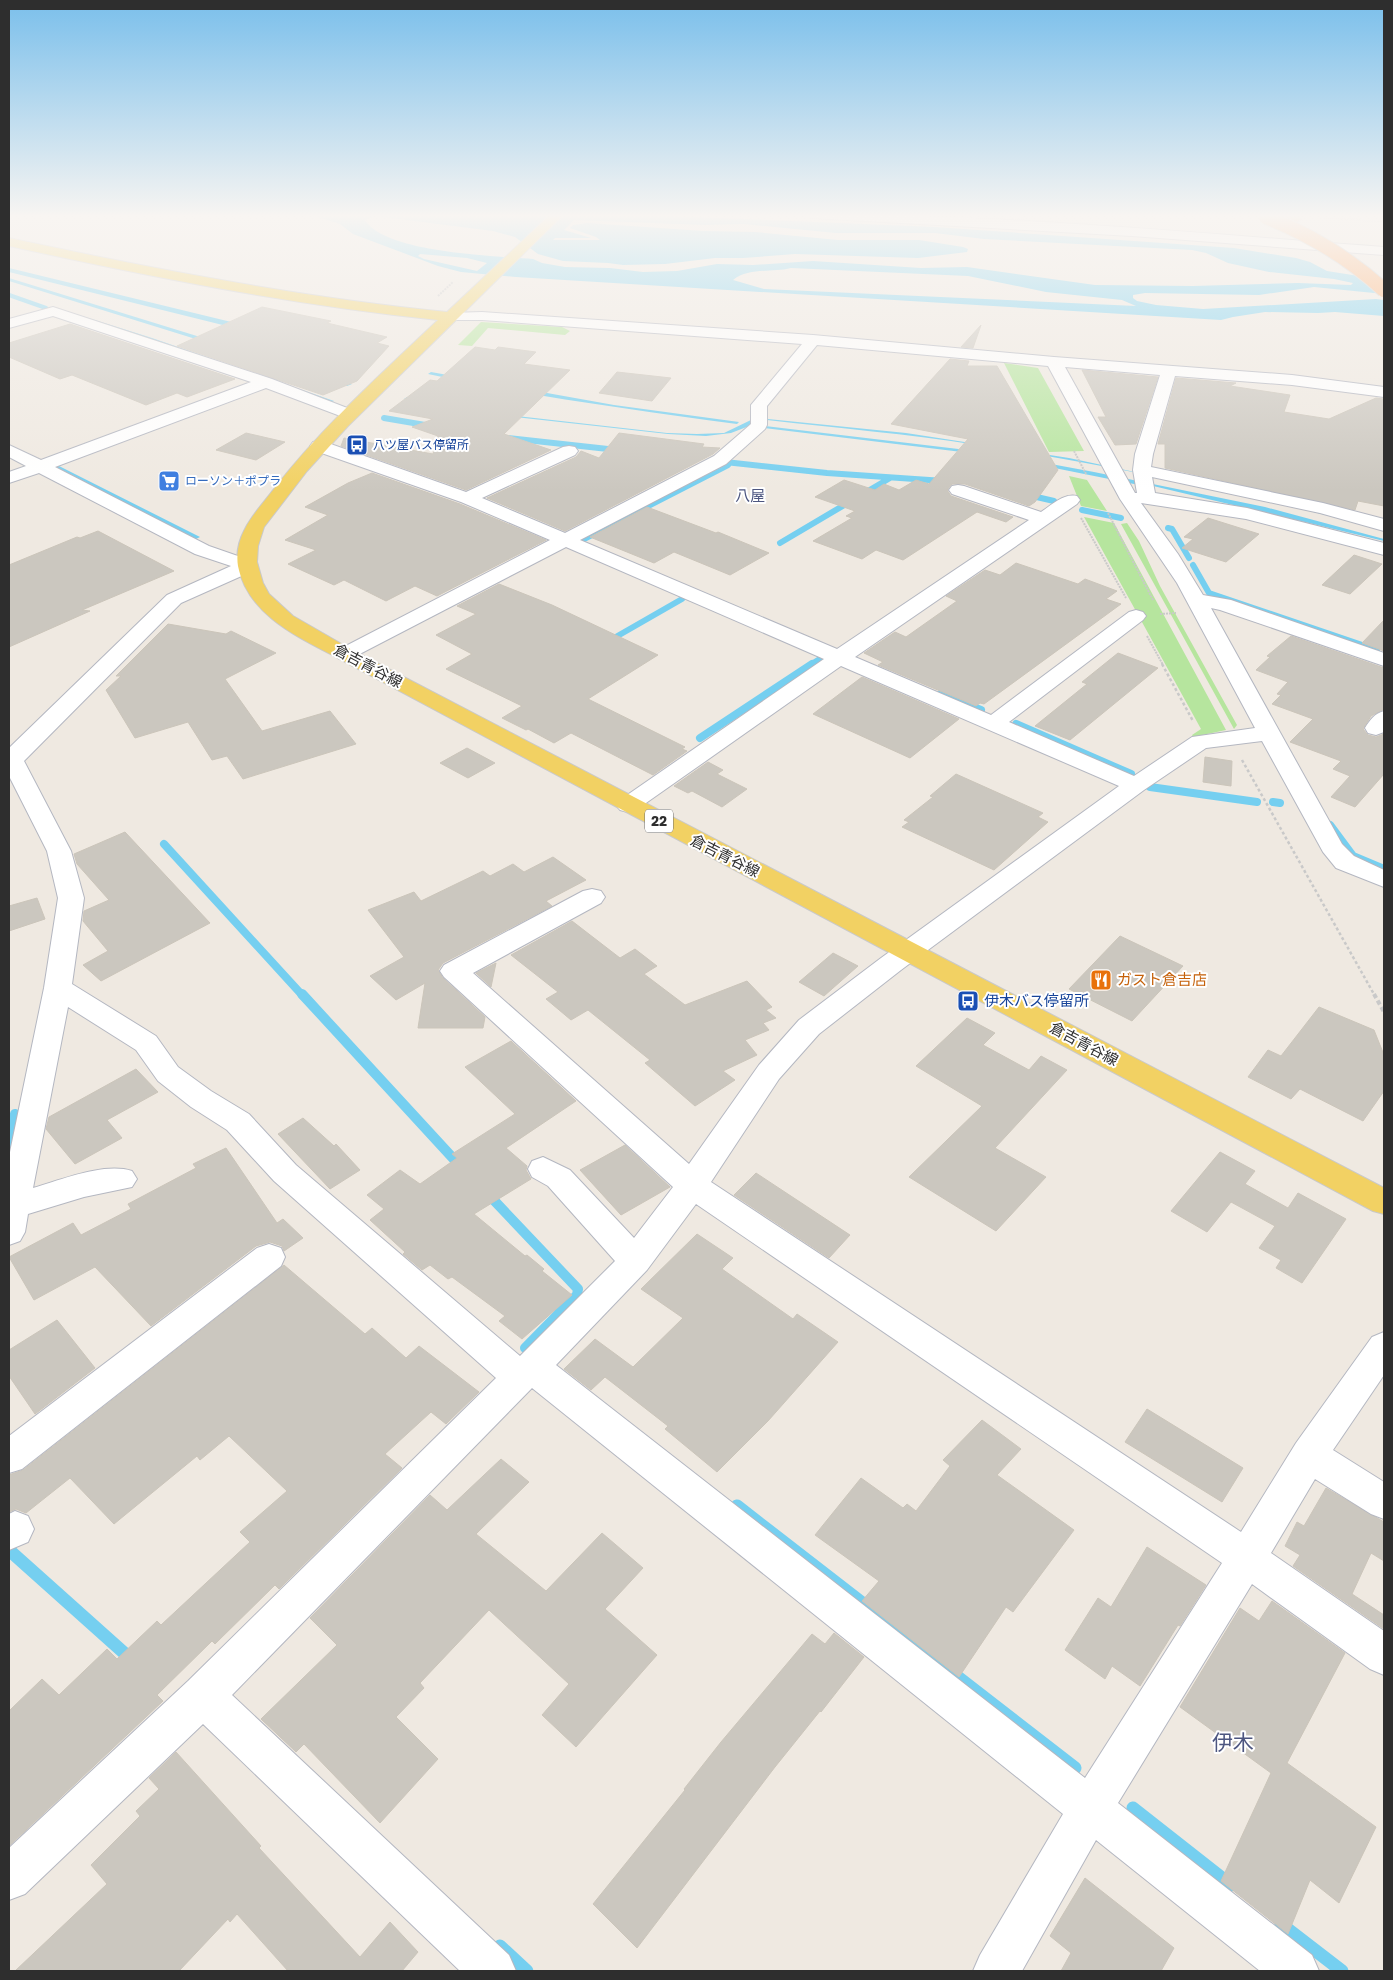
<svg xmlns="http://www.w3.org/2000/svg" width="1393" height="1980" viewBox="0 0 1393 1980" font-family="Poppins,'Noto Sans JP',sans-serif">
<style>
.green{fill:#b6e59e}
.water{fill:#75cff0;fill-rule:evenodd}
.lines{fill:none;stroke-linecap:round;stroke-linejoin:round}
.stream-far4{stroke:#75cff0;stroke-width:4.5}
.stream-far3{stroke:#75cff0;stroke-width:6}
.stream-far2{stroke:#75cff0;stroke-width:8}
.stream-far1{stroke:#75cff0;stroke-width:10}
.stream{stroke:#75cff0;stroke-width:13}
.building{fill:#cbc7bf;stroke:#cbc5ba}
.minor-casing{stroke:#b4b7c1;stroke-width:2}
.major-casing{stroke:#c9c9c9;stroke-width:2}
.highway-casing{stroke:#c9c9c9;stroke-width:2}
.path-far2{stroke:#c9c9c9;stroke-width:2;stroke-dasharray:2 1;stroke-linecap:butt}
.path-far1{stroke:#c9c9c9;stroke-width:2.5;stroke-dasharray:3 2.5;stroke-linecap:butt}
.path{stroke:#c9c9c9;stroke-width:4;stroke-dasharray:4.5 3;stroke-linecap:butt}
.minor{fill:#fff;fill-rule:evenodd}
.major{fill:#f2d163;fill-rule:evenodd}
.highway{fill:#ffa35c;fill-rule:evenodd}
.highway-bridge-casing{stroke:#c9c9c9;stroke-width:16;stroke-linecap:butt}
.highway-bridge{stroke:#ffa35c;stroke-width:14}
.labels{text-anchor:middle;stroke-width:4;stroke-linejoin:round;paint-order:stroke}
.far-transit-label{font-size:12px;fill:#164399;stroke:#fff;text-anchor:start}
.far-shop-label{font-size:12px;fill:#366cbe;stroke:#fff;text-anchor:start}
.shield{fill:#fff;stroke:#6d6d6d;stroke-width:1}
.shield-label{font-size:14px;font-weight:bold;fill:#2e2e2e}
.far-quarter-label{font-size:15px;fill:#4d5680;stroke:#fff}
.street-label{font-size:15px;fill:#2e2e2e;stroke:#fff}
.food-label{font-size:15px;fill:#c56008;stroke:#fff;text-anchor:start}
.transit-label{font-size:15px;fill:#164399;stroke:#fff;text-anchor:start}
.near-quarter-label{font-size:21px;fill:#4d5680;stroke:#fff}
</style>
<rect width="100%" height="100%" fill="#efe9e1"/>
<!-- green -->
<path class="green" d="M481,322L562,327L570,331L565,335L488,328L472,346L458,345Z
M1004,363L1038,368L1084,451L1049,452Z
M1069,476L1087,480L1107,511L1081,506Z
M1084,517L1114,523L1226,730L1193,737L1192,735L1201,729Z
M1127,523L1139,541L1160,586L1237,725L1234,729L1121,524Z"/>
<!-- water -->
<path class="water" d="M308,214H624L935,227L1234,248L1296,258L1310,262L1327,271L1384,280V294L1314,287L1259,295L1145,293L1133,295V298L1137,301L1156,305L1203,309L1376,299L1384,300V316L1335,312L1318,313L1265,312L1233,317L1221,320L516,277L461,272L438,266L353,234L340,224ZM375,216L493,231L515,237L538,254L563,261L608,263L623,265L665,264L715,258H743L795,254L918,258L967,252L968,249L963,247L919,240H838L755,232L703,231L588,223L573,225L570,228L596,237L600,240H553L555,238H591L564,230L574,220L705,225L743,224L836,233H935L984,239L1192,250L1206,253L1228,263L1269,272L1334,279L1353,283L1351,285L1298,283L1193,286L1095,285L967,267L921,268L813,261L753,265L717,264L677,271L643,272L610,268L565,267L542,263L533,259C496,256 385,253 365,220ZM420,254L467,258L487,263L477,271L424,259L418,256ZM791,268L968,276L1046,292L1122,300L1136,306L786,290L764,289L733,280C749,267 772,273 791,268Z
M9,268L375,357L263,335L9,272Z
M9,278L352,384L347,386L9,281Z
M48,309L63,310L152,338L334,401L331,403L48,310L9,322Z
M431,372L614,405L739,422L737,424C634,410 530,396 428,374Z
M407,397L482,412L667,433L697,434L724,433L753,419L757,423L731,433L706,436L668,434L515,417L404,399Z
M768,419L906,433L1069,458L1322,512L1384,528V530C1251,495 1114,465 977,445C908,434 837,428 767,420Z
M765,426L992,453L1094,472L1265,507L1384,539V541L1149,485L1134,484L995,456L764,428Z
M57,465L200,537L196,539L53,466Z"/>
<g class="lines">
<!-- stream-far4 -->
<path class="stream-far4" d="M9,295L46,308"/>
<!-- stream-far3 -->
<path class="stream-far3" d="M384,418L431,426
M508,438L617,450
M725,462L827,473L944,481
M1028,495L1054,501
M1082,510L1121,518
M1168,528L1172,529L1189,558
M584,539L728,465
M780,543L890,478
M1193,565L1209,593L1377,650
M607,642L682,599
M810,665L823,657"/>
<!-- stream-far2 -->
<path class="stream-far2" d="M941,694L981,710
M1016,724L1131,774
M700,738L812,664
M1150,787L1257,802
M1273,802L1280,803
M1330,825L1353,856L1384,869
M164,844L303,996"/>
<!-- stream-far1 -->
<path class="stream-far1" d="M302,994L462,1168
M9,1144L15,1114
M487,1193L578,1289L577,1295L525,1348"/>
<!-- stream -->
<path class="stream" d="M737,1506L1075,1768
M9,1550L132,1660
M1133,1808L1231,1885
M1281,1924L1342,1971
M500,1946L527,1971"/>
</g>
<!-- building -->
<path class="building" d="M262,307L331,321L327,323L387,337L377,343L389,346L357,381L323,395L177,346Z
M70,324L235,379L187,397L177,393L146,405L72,375L60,379L9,357V343Z
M981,325L973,348L961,347Z
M475,347L495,350L498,347L536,352L524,364L570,370L504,434L551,450L466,490L341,446L344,438L433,454L438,436L412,427L433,419L389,411L430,380L437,381Z
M950,359L969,361L967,366H997L1058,470L1035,502L1029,506L965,484H952L947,490L951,496L1013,517L1006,522L977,512L903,560L876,550L862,559L813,541L852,518L846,516L855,511L815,497L844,480L875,490L884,484L899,490L916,480L929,484L968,439L891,424Z
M1082,370L1158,377L1136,444L1115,445L1098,417H1106Z
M617,372L671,378L652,401L599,393Z
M1176,378L1236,383L1230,386L1290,395L1284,412L1329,419L1376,398L1384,399V506L1358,501L1355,510L1165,468V444H1158Z
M246,433L285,442L256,460L216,450Z
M619,433L704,444L702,447L720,448L713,454L565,531L487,498L576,457L581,451L599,458Z
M372,473L460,504L546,540L437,596L415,586L386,601L344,580L334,585L288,564L316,550L285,540L328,515L305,507L348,483Z
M647,507L716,533L718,532L769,553L730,575L674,552L654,563L590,537Z
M1208,518L1259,534L1226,562L1182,548L1193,539L1184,537Z
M98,531L174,571L82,610L90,611L9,647V565L77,537L80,538Z
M1354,555L1382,564L1350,594L1322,585Z
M1016,563L1078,584L1085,579L1117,591L1106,599L1121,604L984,704L980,703L976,706L878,665L883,662L864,653L895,632L906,637L957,601L946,596L985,570L1000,575Z
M499,584L552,605L658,655L588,699L685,747L682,749L687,751L653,775L571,733L554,743L528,729L526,730L502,718L522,706L446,669L472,654L436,635L476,614L457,606Z
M1384,620V651L1362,643Z
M168,624L226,634L231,631L276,653L225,679L262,731L330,711L356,744L243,779L227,756L212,760L188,722L135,738L106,690L121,676H116Z
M1291,636L1384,668V709L1371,716L1363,729L1368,735L1376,737L1384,734V774L1355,807L1331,797L1350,776L1333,769L1341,761L1290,742L1313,719L1272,704L1281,695L1277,694L1288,682L1256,670L1270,657L1267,656Z
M1118,653L1158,668L1070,740L1035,726L1087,684L1082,682Z
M862,677L959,719L910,758L813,714Z
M467,748L495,763L468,778L440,763Z
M1205,757L1232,761L1231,786L1203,782Z
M708,762L723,770L717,774L747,789L722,807L692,791L688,793L674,786Z
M956,774L1043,813L1038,817L1048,822L994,870L902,827L909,822L904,820L933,797L930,796Z
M125,832L210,923L101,981L83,965L108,951L83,921L84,911L109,900L77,864L74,854Z
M553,857L586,880L546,901L552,906L443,963L438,970L443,978L485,1017L483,1028H418L425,983L396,1000L370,976L404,957L368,910L414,892L421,901L483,871L490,876L513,864L524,872Z
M37,898L45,919L9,931V906Z
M572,921L620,958L635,949L657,966L644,974L685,1005L747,981L772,1007L766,1010L776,1018L763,1023L769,1030L745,1040L757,1055L723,1071L735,1080L695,1106L645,1063L650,1060L588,1010L571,1020L546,999L558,992L511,955Z
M1120,936L1183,966L1132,1021L1069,989Z
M833,953L858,966L824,996L799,982Z
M496,963L491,987L476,973Z
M1319,1007L1374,1030L1384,1055V1091L1363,1121L1300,1089L1291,1099L1248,1077L1268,1050L1281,1056Z
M967,1018L995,1033L983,1045L1029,1070L1041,1056L1067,1070L995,1148L1046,1177L996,1231L909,1177L982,1106L916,1066Z
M511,1041L576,1101L506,1148L527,1166L526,1170L531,1179L474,1214L525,1256L527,1255L544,1269L542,1271L572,1295L522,1339L499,1321L505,1316L452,1277L448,1279L430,1265L422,1270L403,1254L405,1252L370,1220L384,1209L367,1195L400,1170L420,1184L457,1158L452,1154L515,1114L465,1067Z
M136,1069L158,1092L107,1120L122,1138L75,1164L46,1129L49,1117Z
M303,1118L334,1146L336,1144L360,1170L330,1189L278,1134Z
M625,1145L670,1187L621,1215L580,1170Z
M226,1148L277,1223L283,1219L303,1238L284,1251L282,1246L270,1242L256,1246L151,1326L95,1267L34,1300L9,1257L73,1223L81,1235L131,1209L128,1204L196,1168L193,1164Z
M1220,1152L1255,1171L1245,1184L1288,1208L1298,1193L1346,1219L1302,1283L1276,1268L1281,1260L1259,1248L1275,1226L1231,1202L1207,1232L1171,1211Z
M756,1173L850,1235L829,1258L734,1195Z
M697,1234L733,1258L722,1269L793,1319L797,1314L838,1342L768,1421L717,1472L665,1429L668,1426L605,1377L591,1390L564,1369L595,1339L633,1367L683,1318L641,1289Z
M284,1265L365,1334L372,1328L406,1358L419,1346L479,1392L446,1424L431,1412L385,1454L402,1468L279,1589L275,1585L215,1644L212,1641L157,1695L163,1701L9,1846V1711L42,1679L59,1695L107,1649L117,1659L157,1621L161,1625L250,1542L240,1532L287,1491L229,1436L200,1460L197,1456L114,1524L70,1478L26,1513L16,1509L9,1512V1475L23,1470Z
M57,1320L95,1368L35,1414L9,1376V1350Z
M1147,1409L1243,1468L1222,1502L1125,1442Z
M982,1420L1021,1449L997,1475L1074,1530L1013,1612L1006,1607L959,1677L862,1601L879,1581L815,1535L861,1478L903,1508L907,1504L916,1511L950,1466L943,1460Z
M501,1459L529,1482L476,1534L546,1591L602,1533L643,1568L605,1609L657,1655L576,1747L542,1715L569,1684L489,1610L420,1683L424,1688L396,1717L438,1759L380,1823L304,1744L296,1752L261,1719L337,1645L310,1618L430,1495L447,1510Z
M1326,1488L1384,1522V1561L1371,1553L1352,1594L1384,1615V1629L1293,1566L1300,1555L1285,1546L1297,1522L1304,1526Z
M1147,1547L1206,1585L1180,1626L1178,1625L1140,1686L1112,1666L1105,1679L1065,1650L1098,1598L1111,1607Z
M1272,1601L1345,1653L1287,1763L1376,1827L1339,1903L1310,1880L1288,1934L1221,1881L1271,1773L1180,1707L1240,1608L1259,1621Z
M834,1633L864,1657L821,1712L820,1711L775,1767L637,1948L593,1904L685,1790L684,1789L721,1742L812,1634L825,1644Z
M176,1752L261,1846L259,1848L360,1957L390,1922L418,1952L402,1971H288L237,1914L230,1922L228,1919L179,1971H15L107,1884L91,1865L140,1816L136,1811L159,1789L149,1778Z
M1085,1878L1174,1948L1161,1971H1061L1071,1953L1050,1936Z"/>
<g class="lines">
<!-- minor casing -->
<g class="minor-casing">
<path id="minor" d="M806,214C999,214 1192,233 1384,247V255L1132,236L812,218Z
M53,307L272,379L355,411L357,414L355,417H343L266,388L55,467L209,546L255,562L258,566L255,570L181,603L24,761L71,851L84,898L72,984L156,1036L178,1067L211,1091L249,1114L296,1165L520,1356L615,1261L548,1186L532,1177L528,1169L532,1161L543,1157L570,1170L634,1238L673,1187L444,977L440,971L444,965L583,891L592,889L601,891L605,897L601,903L473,973L689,1164L759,1065L799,1020L881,958L1119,786L841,666L636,810L628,812L620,810L616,805L620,800L824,659L566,547L352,658L345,660L338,658L334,654L338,650L550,540L461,502L313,450L310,446L313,442L319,441L325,442L466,492L563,447L569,446L575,447L578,451L575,455L482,498L565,533L714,456L751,424V405L802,344L482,320H445L443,317L445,314L450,313L482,312L813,335L1054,357L1292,375L1384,387V397L1292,385L1175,376L1153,454L1151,467L1323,503L1384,519V531L1320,513L1152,477L1155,493L1247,508L1384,543V555L1246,519L1141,503L1178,554L1203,595L1231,600L1384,653V666L1220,610L1211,608L1342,844L1354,856L1384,870V887L1336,868L1323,852L1262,741L1206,748L1144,790L901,970L819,1034L779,1079L711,1182L1241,1532L1296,1443L1372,1337L1384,1332V1375L1333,1450L1384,1482V1519L1371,1514L1315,1479L1271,1553L1384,1631V1675L1370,1669L1252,1584L1118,1803L1312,1955L1319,1971H1260L1096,1840L1022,1971H973L980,1955L1063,1814L532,1388L232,1695L509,1955L516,1971H460L203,1724L25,1894L9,1900V1848L188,1681L496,1378L274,1181L227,1130L191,1107L158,1081L136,1050L68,1007L33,1188C61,1180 104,1162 132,1171L137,1179L132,1187L84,1197L28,1214L25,1232L20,1241L9,1245V1157L44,988L58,898L47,851L9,776V748L167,595L231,566L195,554L39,473L9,483V472L26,466L9,457V445L41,460L251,382L53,316L9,328V319ZM817,345L1048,366L1120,499L1177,583L1255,728L1192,737L1134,776L1009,722L1143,620L1146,616L1143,612L1136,610L1129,612L991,715L855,657L1077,504L1080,500L1077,496C1063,493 1052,505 1041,512L964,486L958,485L952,486L949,490L952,494L1029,520L837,649L580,540L726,464L765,429L767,425V406ZM1065,367L1160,375L1135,454L1133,470L1137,493H1135ZM696,1204L1222,1563L1085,1778L556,1365L647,1270Z
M1384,711V732L1376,735L1368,733L1365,728C1370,720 1374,714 1384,711Z
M269,1244L281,1248L285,1257L281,1266L22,1469L9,1473V1436L257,1248Z
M15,1511L28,1516L34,1529L28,1542L9,1550V1514Z"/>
</g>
<!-- major casing -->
<g class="major-casing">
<path id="major" d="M551,214H564L348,426L307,471L264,527L258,546L257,562L263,583L269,594L293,616L352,650L1384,1188V1214L1373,1211L338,658C298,637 248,615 238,566C236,554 239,540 245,529C252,515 264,502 274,489C322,427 381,374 438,320C293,305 151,277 9,246V238C154,269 299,297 447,312Z"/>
</g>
<!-- highway casing -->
<g class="highway-casing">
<path id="highway" d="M1271,214C1281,214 1294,212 1301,219L1295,223L1273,217Z"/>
</g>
<!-- path-far2 -->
<path class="path-far2" d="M1323,217L1384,222
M438,296L453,282
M1074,451L1086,474
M1108,513L1153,600
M1081,518L1126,598
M1160,614L1176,613
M1147,636L1163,665"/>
<!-- path-far1 -->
<path class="path-far1" d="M1162,664L1193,721
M1242,760L1375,996"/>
<!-- path -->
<path class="path" d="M1374,994L1384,1012"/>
<!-- minor -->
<use href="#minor" class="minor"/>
<!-- major -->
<use href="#major" class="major"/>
<!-- highway -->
<use href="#highway" class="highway"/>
<!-- highway-bridge casing -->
<g class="highway-bridge-casing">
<path id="highway-bridge" d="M1266,217C1311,235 1348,257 1384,290"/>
</g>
<!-- highway-bridge -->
<use href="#highway-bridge" class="highway-bridge"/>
</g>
<!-- sky -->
<linearGradient id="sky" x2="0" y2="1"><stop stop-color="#7abfeb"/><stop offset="0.44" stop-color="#f8f5f2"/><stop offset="1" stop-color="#f8f5f2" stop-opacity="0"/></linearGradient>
<rect width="1393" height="491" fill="url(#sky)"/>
<!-- icons -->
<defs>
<g id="bus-square" transform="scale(1.125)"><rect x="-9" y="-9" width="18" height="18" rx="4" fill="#1a4fb4" stroke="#fff"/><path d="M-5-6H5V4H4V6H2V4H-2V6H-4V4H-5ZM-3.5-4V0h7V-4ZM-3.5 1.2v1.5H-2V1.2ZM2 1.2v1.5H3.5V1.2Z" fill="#fff"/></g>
<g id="supermarket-square" transform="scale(1.125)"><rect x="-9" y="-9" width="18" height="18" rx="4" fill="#3f7fe0" stroke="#fff"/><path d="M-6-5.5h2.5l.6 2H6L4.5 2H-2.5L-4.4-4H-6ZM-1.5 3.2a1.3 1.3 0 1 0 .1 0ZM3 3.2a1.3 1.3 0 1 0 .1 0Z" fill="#fff"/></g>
<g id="restaurant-square" transform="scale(1.125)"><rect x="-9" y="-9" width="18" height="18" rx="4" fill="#e8710a" stroke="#fff"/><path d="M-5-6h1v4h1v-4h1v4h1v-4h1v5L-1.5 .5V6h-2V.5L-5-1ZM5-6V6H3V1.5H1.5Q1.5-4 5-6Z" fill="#fff"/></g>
</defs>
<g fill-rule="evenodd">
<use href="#bus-square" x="357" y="445"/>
<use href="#supermarket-square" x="169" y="481"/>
<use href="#restaurant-square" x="1101" y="980"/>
<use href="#bus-square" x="968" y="1001"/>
</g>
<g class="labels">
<!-- far-transit labels -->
<g class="far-transit-label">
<text x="373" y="449">八ツ屋バス停留所</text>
</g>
<!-- far-shop labels -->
<g class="far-shop-label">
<text x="185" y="485">ローソン＋ポプラ</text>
</g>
<!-- shield labels -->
<rect class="shield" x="645" y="809.5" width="28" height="23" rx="4"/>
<g class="shield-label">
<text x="659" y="826">22</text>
</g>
<!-- far-quarter labels -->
<g class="far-quarter-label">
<text x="750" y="501">八屋</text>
</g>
<!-- street labels -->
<g class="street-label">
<text transform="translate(368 666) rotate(28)" y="5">倉吉青谷線</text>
<text transform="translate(725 856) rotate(27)" y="5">倉吉青谷線</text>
<text transform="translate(1084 1044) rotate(28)" y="5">倉吉青谷線</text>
</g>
<!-- food labels -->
<g class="food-label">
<text x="1117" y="985">ガスト倉吉店</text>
</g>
<!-- transit labels -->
<g class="transit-label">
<text x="984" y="1006">伊木バス停留所</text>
</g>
<!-- near-quarter labels -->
<g class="near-quarter-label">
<text x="1233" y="1750">伊木</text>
</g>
</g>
<!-- border -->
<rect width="1393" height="1980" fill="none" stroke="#2e2e2e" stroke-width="20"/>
</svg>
